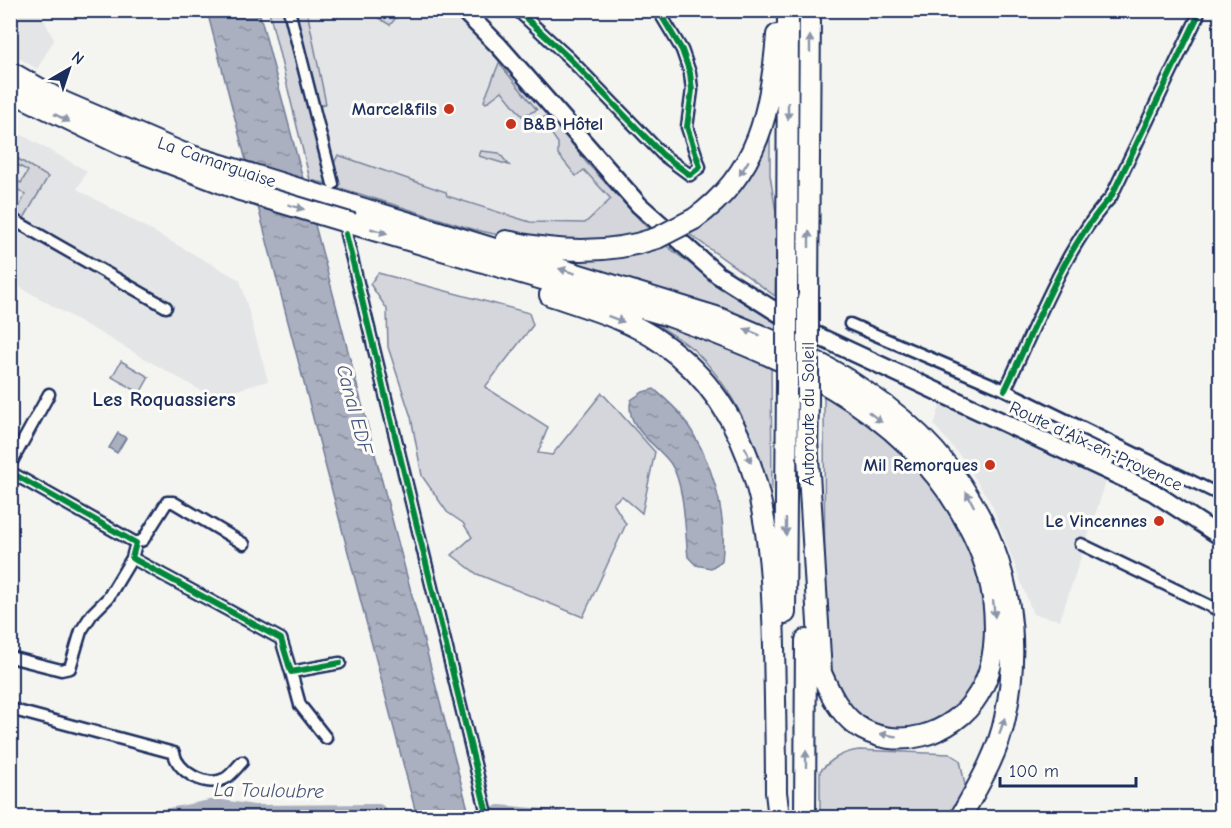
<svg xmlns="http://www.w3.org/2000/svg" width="1231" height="828" viewBox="0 0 1231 828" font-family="'Comic Neue',sans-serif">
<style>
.built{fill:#e4e5e6}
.green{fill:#d4d6db;stroke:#78829c;stroke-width:1.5}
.water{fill:url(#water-ripples);stroke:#717c98;stroke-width:1.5}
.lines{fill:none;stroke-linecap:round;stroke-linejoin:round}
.river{stroke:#aab0bf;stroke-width:16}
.minor-casing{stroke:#1b2f5e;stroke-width:15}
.primary-casing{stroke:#1b2f5e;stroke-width:21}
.motorway-casing{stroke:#1b2f5e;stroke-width:24}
.minor{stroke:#fdfcf7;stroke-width:10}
.primary{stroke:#fdfcf7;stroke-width:16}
.motorway{stroke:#fdfcf7;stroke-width:20}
.motorway-bridge-casing{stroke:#1b2f5e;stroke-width:24;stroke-linecap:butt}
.motorway-bridge{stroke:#fdfcf7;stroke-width:20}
.cycleway-casing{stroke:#fdfcf7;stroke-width:10}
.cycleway{stroke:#00873e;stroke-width:6}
.oneway{fill:#8c96aa}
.poi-dot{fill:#c8321e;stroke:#fdfcf7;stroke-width:2}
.labels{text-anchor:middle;stroke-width:6;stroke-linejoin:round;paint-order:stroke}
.poi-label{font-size:18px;font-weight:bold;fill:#1b2f5e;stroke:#fdfcf7;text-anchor:end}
.street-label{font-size:18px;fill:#1b2f5e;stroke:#fdfcf7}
.water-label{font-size:20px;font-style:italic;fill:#46567b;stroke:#fdfcf7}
.quarter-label{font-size:21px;font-weight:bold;fill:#1b2f5e;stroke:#fdfcf7}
</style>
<defs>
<pattern id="water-ripples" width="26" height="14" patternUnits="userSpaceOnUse" patternTransform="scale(1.5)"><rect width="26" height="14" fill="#aab0bf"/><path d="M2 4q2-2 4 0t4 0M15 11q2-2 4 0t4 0" fill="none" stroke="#8a909e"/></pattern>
</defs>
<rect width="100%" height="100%" fill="#f4f4f1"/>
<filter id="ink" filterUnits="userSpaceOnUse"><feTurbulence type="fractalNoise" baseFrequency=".0167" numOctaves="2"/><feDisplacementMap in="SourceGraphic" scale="12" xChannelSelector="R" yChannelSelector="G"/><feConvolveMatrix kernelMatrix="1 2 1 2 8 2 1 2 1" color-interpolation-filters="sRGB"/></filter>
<g filter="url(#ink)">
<!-- built -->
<path class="built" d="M10,11L40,12L54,40L37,69L11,53Z
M294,11H451L478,33L627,206L585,239L331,161Z
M11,129L87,171L77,189L240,280L268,381L212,397L11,282Z
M941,404L1108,476L1060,620L1033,614L992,505L962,458L934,425Z"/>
<!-- green -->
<path class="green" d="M269,11H284L328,184L310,180Z
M294,11H307L326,104L318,107Z
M374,11L393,14L399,11L400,13L390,25L372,14Z
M499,63L537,110L522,116L502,91L486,103L484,101Z
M776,101L770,135V175L777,219L775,296L688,233Z
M550,114L586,162L654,235L612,246L512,238L472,229L334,186L331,170L338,155L446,192L447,196L530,222L585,223L611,199L584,170L576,176L558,154V143L541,119Z
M481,151L499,153L509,165L479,156Z
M10,154L48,177L23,220L15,216L25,195L14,186L17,181L21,183L28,171L11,161Z
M664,244L719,286L776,321V332L539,254Z
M378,273L529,313L533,325L485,387L548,427L538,453L552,455L602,393L655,452L642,513L622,496L613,503L626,524L583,617L477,574L452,555L472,537L463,523L447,512L422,476L411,417L388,347L387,309L370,284Z
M640,315L771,363L772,490L769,495C757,441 735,389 694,350C678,336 658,326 640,315Z
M121,361L149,377L140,393L112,377Z
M824,390C863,419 909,447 937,488C972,540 1004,612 980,675C963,717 904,748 863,720C840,705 833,681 825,656Z
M859,750L950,754L960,760L966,790L948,817L820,818V771C832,759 842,752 859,750Z"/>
<!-- water -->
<path class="water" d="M207,11H259L470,817H417Z
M654,389C663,397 674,406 681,415C711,456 728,511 722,561L711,568L696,565L688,557C685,532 685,485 671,464C657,444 624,428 631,400L643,392Z
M118,433L126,438L117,453L109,448Z"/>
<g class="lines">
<!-- river -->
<path class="river" d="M499,813L557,818
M10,817L13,818
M159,818L215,807L253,813L378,812"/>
<!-- minor casing -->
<g class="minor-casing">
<path id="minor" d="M289,10L333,184
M517,10L569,58L663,155L690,175L700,167L687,127L692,90L690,73L682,50L658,10
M10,218L166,307
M346,234L488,818
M850,324L1005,390L1220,495
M1005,390C1034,330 1065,246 1111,197L1198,16V10
M1109,460L1116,445
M10,465L49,394
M10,472L136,543L132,558L281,639L291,672L340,663
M136,543L143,540L167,502H173L244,544
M1081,544L1216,609
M10,657L61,670L70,668L81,631L92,614L108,598L132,558
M291,672L300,705L326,738
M10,709L174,753C177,771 205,788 224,779C230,777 237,767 242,762"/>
</g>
<!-- primary casing -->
<g class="primary-casing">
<path id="primary" d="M463,10L499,46L639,205L718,275L807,331L1153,492L1220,536"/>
</g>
<!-- motorway casing -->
<g class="motorway-casing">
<path id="motorway" d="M10,72L63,102L182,153L716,317C768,338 820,360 866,392C977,466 1033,586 1005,718C998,754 978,786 960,818
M10,91L122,145L240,190
M694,219C759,173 771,110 777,35
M353,224L669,316C781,356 900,405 962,514C977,540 989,568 993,598C997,630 996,667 978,695C954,735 895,753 856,725C838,711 830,693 821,673L807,440
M506,241C557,252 607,255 657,238
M787,286L788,10
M550,295C588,308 629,319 662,343C763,415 771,532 774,646C775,695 776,743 776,792L779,818
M808,298L810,10
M807,452L808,399
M785,613L787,385
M805,818L806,640"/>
</g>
<!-- minor -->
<use href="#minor" class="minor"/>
<!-- primary -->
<use href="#primary" class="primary"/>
<!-- motorway -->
<use href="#motorway" class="motorway"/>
<!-- motorway-bridge casing -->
<g class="motorway-bridge-casing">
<path id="motorway-bridge" d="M240,190L353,224
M657,238L694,219
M787,385V286
M808,399V298"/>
</g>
<!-- motorway-bridge -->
<use href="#motorway-bridge" class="motorway-bridge"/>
<!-- cycleway casing -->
<g class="cycleway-casing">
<path id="cycleway" d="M517,10L569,58L663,155L690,175L700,167L687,127L692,90L690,73L682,50L658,10
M346,234L488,818
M1005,390C1034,330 1065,246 1111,197L1198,16V10
M10,472L136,543L132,558L281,639L291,672L340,663"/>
</g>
<!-- cycleway -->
<use href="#cycleway" class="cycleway"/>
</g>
<!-- one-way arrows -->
<defs><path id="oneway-solid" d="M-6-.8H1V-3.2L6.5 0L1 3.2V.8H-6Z" transform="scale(1.5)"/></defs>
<g class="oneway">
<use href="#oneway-solid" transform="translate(810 44) rotate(-90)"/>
<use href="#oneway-solid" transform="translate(788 111) rotate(90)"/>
<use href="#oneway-solid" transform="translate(62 118) rotate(27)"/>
<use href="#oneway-solid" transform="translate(744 168) rotate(122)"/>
<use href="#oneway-solid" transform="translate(296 207) rotate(17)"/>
<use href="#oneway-solid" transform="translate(379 231) rotate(16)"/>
<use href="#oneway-solid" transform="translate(809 239) rotate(-90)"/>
<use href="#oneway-solid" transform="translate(567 271) rotate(-163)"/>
<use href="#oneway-solid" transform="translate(616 319) rotate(21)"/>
<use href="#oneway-solid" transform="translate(752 332) rotate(-158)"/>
<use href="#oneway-solid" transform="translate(875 417) rotate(38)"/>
<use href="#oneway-solid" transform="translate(748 455) rotate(69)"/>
<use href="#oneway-solid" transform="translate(970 499) rotate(-118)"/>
<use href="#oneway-solid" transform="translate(786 527) rotate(90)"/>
<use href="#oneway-solid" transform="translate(994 609) rotate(84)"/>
<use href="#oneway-solid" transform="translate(1002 726) rotate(-72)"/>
<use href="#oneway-solid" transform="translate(888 735) rotate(-170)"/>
<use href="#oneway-solid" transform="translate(806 759) rotate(-90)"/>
</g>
</g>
<!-- markers -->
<g class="poi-dot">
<circle cx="449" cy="109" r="6"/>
<circle cx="511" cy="124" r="6"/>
<circle cx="990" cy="465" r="6"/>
<circle cx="1159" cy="521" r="6"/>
</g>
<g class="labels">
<!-- poi labels -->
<g class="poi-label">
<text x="437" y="115">Marcel&amp;fils</text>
<text x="523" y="130" text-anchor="start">B&amp;B Hôtel</text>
<text x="978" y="471">Mil Remorques</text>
<text x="1147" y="527">Le Vincennes</text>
</g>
<!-- street labels -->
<g class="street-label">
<text transform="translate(217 162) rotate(19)" y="6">La Camarguaise</text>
<text transform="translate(808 414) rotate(-90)" y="6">Autoroute du Soleil</text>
<text transform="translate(1096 446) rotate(25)" y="6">Route d'Aix-en-Provence</text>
</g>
<!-- water labels -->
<g class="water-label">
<text transform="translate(355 409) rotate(75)" y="7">Canal EDF</text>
<text transform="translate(269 790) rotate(1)" y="7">La Touloubre</text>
</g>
<!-- quarter labels -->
<g class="quarter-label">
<text x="164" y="406">Les Roquassiers</text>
</g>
</g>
<!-- margin -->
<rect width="1231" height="828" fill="none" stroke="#fdfcf7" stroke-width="36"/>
<rect x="18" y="18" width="1195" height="792" fill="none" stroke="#1b2f5e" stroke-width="2" filter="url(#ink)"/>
<!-- north arrow -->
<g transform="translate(69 69) rotate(39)" stroke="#fdfcf7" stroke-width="4.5" paint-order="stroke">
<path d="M0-4.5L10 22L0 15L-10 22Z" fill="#1b2f5e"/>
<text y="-9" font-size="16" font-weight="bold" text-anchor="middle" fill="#1b2f5e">N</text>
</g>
<!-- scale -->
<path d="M1000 777v9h136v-9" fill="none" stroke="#1b2f5e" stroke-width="3"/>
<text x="1009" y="777" font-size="18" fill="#1b2f5e" stroke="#fdfcf7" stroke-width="4.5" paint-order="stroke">100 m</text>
</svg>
